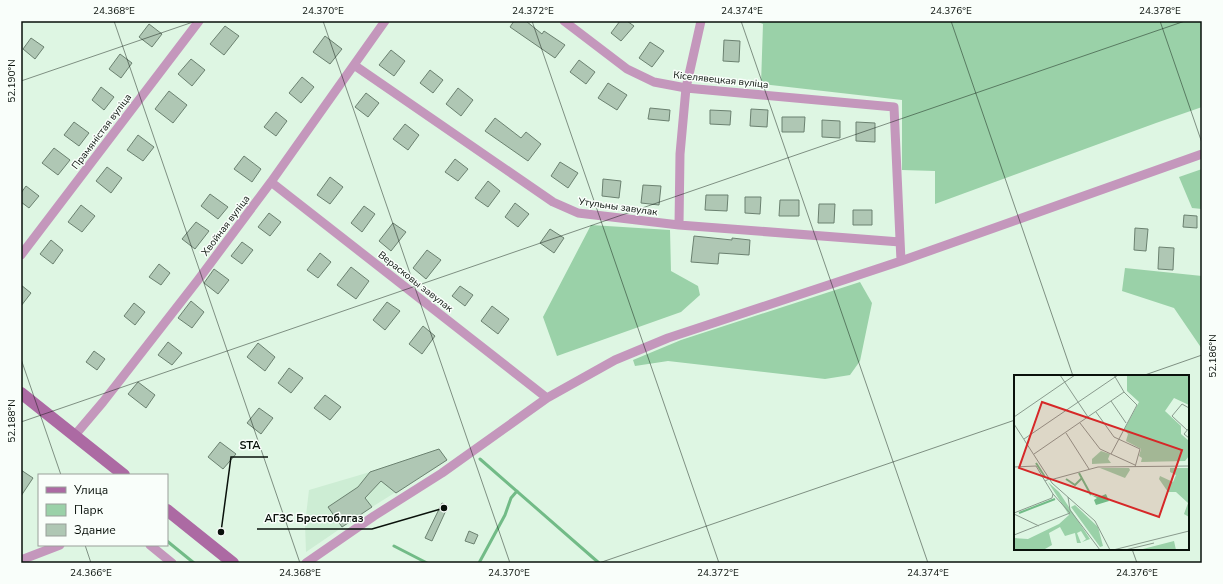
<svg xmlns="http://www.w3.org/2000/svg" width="1223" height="584" viewBox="0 0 1223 584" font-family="'Nunito Sans',sans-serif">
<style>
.built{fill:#cdedd4}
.green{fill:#9ad1a8}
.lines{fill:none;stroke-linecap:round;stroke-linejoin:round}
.stream{stroke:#72bb87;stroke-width:3}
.building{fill:#afc7b4;stroke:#6b8170}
.street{stroke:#c497bc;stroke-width:9}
.secondary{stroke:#ac6aa3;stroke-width:12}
.ticks{fill:none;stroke:#09110b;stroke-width:1;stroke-opacity:0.45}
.labels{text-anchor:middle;stroke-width:3;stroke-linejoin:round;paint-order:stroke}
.street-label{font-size:10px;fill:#09110b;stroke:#f9fefa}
.inset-river{fill:none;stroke:#72bb87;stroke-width:2}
.inset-road{fill:none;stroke:#899a8d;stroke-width:1}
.view{fill:#d62828;fill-opacity:0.15;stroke:#d62828;stroke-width:2}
.inset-edge{fill:none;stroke:#09110b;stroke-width:2}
.leader{fill:none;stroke:#09110b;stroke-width:1.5}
.callout-dot{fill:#09110b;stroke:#f9fefa;stroke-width:1.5}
.callout-label{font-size:11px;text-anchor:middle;font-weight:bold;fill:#09110b;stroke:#f9fefa;stroke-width:3;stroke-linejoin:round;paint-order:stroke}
.neatline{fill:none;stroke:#09110b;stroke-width:1.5}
.ticks-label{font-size:10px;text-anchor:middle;fill:#09110b}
</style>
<rect width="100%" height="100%" fill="#def6e3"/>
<!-- built -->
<path class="built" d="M439,449L447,460L372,507L306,552L305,524L309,490L370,472Z"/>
<!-- green -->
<path class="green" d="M756,21H1202V107L1156,123L935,204V171L902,170V100L761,84L763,24Z
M1202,169V209L1192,208L1179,177Z
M591,225L670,230L671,271L698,286L700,295L681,312L557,356L543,317Z
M1125,268L1202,276V349L1174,308L1122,291Z
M860,282L872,303L860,361L850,375L825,379L668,361L635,366L633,360L681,340Z"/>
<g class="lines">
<!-- stream -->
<path class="stream" d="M480,459L599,563
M167,541L194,563
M394,546L427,563
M479,563L505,515L511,498L517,491"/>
</g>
<!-- building -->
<path class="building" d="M514,21H526L542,34L544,31L565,45L555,58L510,27Z
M620,21H627L634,26L621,41L611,33Z
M149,24L162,34L152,47L139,37Z
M225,26L239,36L224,55L210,44Z
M325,36L342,49L330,64L313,52Z
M31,38L44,47L35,59L23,49Z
M724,40L740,41L739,62L723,61Z
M650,42L664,51L652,67L639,58Z
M391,50L405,61L394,76L379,65Z
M120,54L132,63L121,78L109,69Z
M191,59L205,70L192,86L178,74Z
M579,60L595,72L586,84L570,72Z
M430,70L443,80L433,93L420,83Z
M302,77L314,87L301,103L289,93Z
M608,83L627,95L617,110L598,98Z
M101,87L114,97L104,110L92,100Z
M458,88L473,100L461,116L446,104Z
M169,91L187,105L173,123L155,109Z
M366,93L379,103L368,117L355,107Z
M650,108L670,110L669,121L648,119Z
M751,109L768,110L767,127L750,126Z
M710,110L731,111L730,125L710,124Z
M276,112L287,121L276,136L264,127Z
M782,117H805L804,132H782Z
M495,118L521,138L526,132L541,144L528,161L485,131Z
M822,120L840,121V138L822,137Z
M74,122L89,133L79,146L64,135Z
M856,122L875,123V142L856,141Z
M405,124L419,135L408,150L393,139Z
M138,135L154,147L143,161L127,150Z
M54,148L70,160L58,175L42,163Z
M244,156L261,169L252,182L234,169Z
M455,159L468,169L458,181L445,172Z
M560,162L578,173L568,188L551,176Z
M107,167L122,178L111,193L96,181Z
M330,177L343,187L330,204L317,195Z
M603,179L621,181L619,198L602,196Z
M488,181L500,191L488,207L475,198Z
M643,185L661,186L659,205L641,203Z
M26,186L39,196L29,208L21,202V193Z
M210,194L228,207L218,219L201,206Z
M706,195H728L727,211L705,210Z
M745,197H761L760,214L745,213Z
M780,200H799V216H779Z
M515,203L529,214L518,227L505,217Z
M819,204H835L834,223H818Z
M81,205L95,216L82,232L68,222Z
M364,206L375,214L362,232L351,223Z
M853,210H872V225H853Z
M269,213L281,222L270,236L258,227Z
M1184,215L1197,216V228L1183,227Z
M196,222L209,231L195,249L182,239Z
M393,223L406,232L391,251L379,241Z
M1135,228L1148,229L1146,251L1134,250Z
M550,229L564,238L554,253L540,243Z
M694,236L732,240V238L750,240L749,255L719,253L718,264L691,262Z
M51,240L63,250L53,264L40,254Z
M242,242L253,250L242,264L231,256Z
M1159,247L1174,248L1173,270L1158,269Z
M427,250L441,260L426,279L413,268Z
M320,253L331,262L318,278L307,270Z
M159,264L170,273L161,285L149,277Z
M351,267L369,281L356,299L337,285Z
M214,269L229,280L218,294L204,283Z
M21,285L31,293L21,306Z
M460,286L473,295L465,306L452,296Z
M191,301L204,312L192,328L178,318Z
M387,302L400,311L385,330L373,320Z
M134,303L145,312L135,325L124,316Z
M492,306L509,319L498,334L481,321Z
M423,326L435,336L422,354L409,344Z
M168,342L182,353L172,365L158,355Z
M258,343L275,357L265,371L247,357Z
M94,351L105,359L97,370L86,362Z
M289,368L303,378L291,393L278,383Z
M138,382L155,395L146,408L128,394Z
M325,395L341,407L330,420L314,408Z
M259,408L273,418L261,434L247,423Z
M220,442L236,454L223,469L208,457Z
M439,449L447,460L396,493L381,481L365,498L372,507L342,527L328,507L358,487L370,472Z
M21,470L33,478L21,496Z
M442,503L448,506L432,541L425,538Z
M469,531L478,535L474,544L465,541Z"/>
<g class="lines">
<!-- street -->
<path class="street" d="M564,21L627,69L654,82L686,88L894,107L901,261
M354,65L553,202L578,213L679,225L900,242
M271,182L547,398
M679,225L680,154L686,88L701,21
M21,255L199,21
M75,435L103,402L198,280L271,182L385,21
M150,545L172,563
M21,560L60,545
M306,563L374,516L442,473L547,398L615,360L668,338L901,261L1202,154"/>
<!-- secondary -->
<path class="secondary" d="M21,393L124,475
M167,510L233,563"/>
</g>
<!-- ticks -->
<path class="ticks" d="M114,21L300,563M323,21L510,563M532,21L719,563M741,21L928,563M951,21L1073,376M1160,21L1202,143M21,81L196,21M21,359L61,475M1142,376L1202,355M21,422L1185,21M85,545L91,563M1132,549L1137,563M599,563L1015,420"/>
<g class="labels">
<!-- street labels -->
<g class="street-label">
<text transform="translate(721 79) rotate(6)" y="4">Кіселявецкая вуліца</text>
<text transform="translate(101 131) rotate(-53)" y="4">Прамяністая вуліца</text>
<text transform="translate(618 206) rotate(8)" y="4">Утульны завулак</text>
<text transform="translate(225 225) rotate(-53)" y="4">Хвойная вуліца</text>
<text transform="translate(416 281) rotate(38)" y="4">Верасковы завулак</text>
</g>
</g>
<!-- overview -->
<g transform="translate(1014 375)">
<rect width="175" height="175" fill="#def6e3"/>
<path d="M113,0H175V30L160,23L151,36L167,51V59L175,66V81L171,86L127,87L128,83L125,81L127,74L112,66L114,59L110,55L125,27L113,16ZM87,76L96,79L94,84L97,88L78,89V84ZM86,93H115L116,95L111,103ZM156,93H175V142L170,139L174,128L162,117H154L145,104L146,101L159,107L162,100L156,97ZM34,107L45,117L76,164L68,167L72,164L67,156L63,158L67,168H63L61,158L51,161L46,152L35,158L38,170L31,174L0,175V163L14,164L45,149L55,140ZM61,130L84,152L89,171L86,172L57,132ZM160,166L162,175H125Z" fill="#9ad1a8"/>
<path d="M92,119L95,126L82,130L80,125L83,123L77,120L85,122Z" fill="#72bb87"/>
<path class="inset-river" d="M22,88L31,102M65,98L77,120M52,104L61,110L68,103M5,138L41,124"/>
<path class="inset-road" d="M46,0L74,42M97,26L112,48M82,37L100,62L126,74L121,92M0,42L61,0M66,48L86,74L121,90M0,49L38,108L81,146L96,175M175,53L170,59L175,63M173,55L158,41L168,29L175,33M52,58L75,94M10,64L104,0M20,79L110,17L100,0M97,79L123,30L110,17M0,92L22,91L31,106L35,104M36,105L84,92L175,91M54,122L56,135L86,175M0,138L38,123L39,119L31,106M0,139L25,151M0,160L56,138L39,119M99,175L175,156M111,175L140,168"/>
<path class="view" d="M28,27L168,75L145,142L5,93Z"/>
<rect width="175" height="175" class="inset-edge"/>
</g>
<!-- callouts -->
<path class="leader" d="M221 532L231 457H268M444 508L372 529H257"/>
<g class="callout-dot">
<circle cx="221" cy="532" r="4"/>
<circle cx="444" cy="508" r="4"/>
</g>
<g class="callout-label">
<text x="250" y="449">STA</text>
<text x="314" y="522">АГЗС Брестоблгаз</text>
</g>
<!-- border -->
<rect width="1223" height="584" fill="none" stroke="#f9fefa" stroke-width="44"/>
<!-- legend -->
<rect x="38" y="474" width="130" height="72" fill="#f9fefa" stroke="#999f9a"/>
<rect x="46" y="487" width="20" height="6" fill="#ac6aa3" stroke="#999f9a"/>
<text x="74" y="494" font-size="12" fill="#09110b">Улица</text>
<rect x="46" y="504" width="20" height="12" fill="#9ad1a8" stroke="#999f9a"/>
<text x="74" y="514" font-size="12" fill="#09110b">Парк</text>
<rect x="46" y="524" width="20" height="12" fill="#afc7b4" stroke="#999f9a"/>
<text x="74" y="534" font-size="12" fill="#09110b">Здание</text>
<rect x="22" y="22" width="1179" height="540" class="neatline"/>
<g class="ticks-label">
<text x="114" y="14">24.368°E</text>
<text x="323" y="14">24.370°E</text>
<text x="533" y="14">24.372°E</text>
<text x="742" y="14">24.374°E</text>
<text x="951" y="14">24.376°E</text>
<text x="1160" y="14">24.378°E</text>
<text transform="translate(11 81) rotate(-90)" y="4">52.190°N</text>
<text transform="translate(1212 356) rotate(-90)" y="4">52.186°N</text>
<text transform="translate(11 421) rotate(-90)" y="4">52.188°N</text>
<text x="91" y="576">24.366°E</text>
<text x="300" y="576">24.368°E</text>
<text x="509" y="576">24.370°E</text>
<text x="718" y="576">24.372°E</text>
<text x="928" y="576">24.374°E</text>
<text x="1137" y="576">24.376°E</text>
</g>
</svg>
